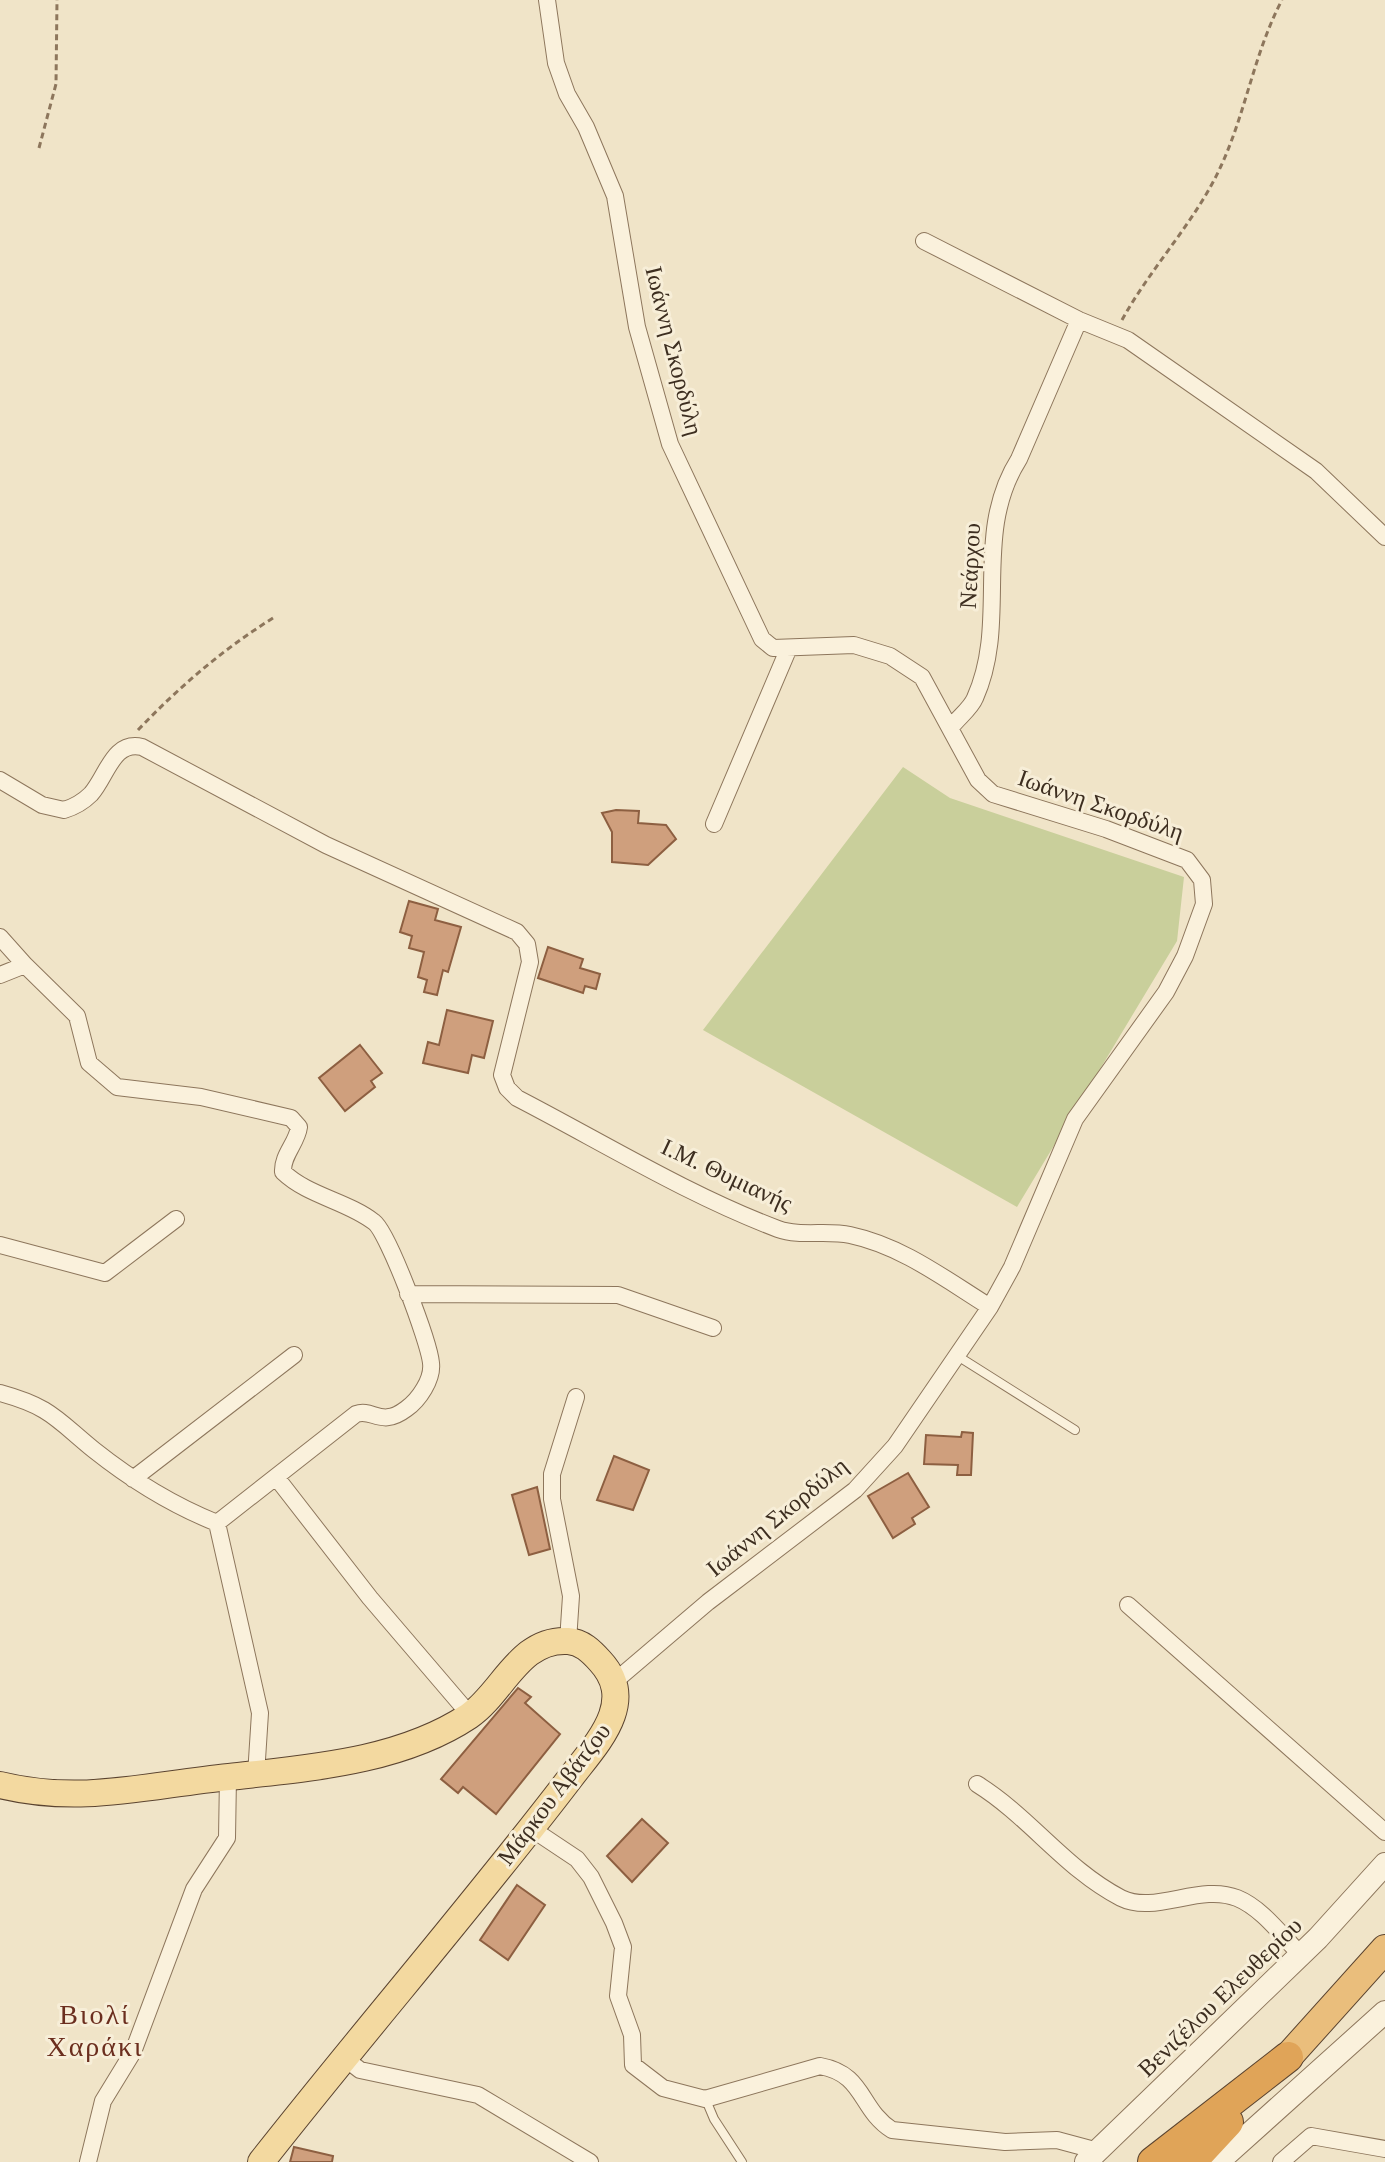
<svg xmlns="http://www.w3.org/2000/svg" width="1385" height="2162" viewBox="0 0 1385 2162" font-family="Georgia,serif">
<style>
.green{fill:#c9cf9b}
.building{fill:#cf9f7d;stroke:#8d5f41;stroke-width:2}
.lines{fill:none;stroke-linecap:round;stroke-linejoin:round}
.service-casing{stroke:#8d765c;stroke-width:10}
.minor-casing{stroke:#8d765c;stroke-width:18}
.tertiary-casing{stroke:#8d765c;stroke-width:24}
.primary-casing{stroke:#5b4430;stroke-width:28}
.trunk-casing{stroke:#5b4430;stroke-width:30}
.motorway-casing{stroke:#5b4430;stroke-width:32}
.path{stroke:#8d765c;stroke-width:3;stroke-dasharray:6 4;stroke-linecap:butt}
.service{stroke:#faf1dc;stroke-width:8}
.minor{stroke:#faf1dc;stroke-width:16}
.tertiary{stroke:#faf1dc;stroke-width:22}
.primary{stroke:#f3d9a0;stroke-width:26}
.trunk{stroke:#eabe7c;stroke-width:28}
.motorway{stroke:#e0a458;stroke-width:30}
.labels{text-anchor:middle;stroke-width:6;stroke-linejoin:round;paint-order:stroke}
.street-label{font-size:24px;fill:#3d2e20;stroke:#f7eed8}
.quarter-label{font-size:28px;letter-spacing:2px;fill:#6b2e1e;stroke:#f7eed8}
</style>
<rect width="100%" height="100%" fill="#f0e4c8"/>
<!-- green -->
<path class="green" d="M903,767L950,798L1184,877L1177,941L1017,1207L703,1030Z"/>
<!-- building -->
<path class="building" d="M616,810L639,811L638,823L666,825L676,839L648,865L612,862V832L602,813Z
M409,901L438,909L435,920L461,927L448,972L443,970L437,995L424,992L427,980L418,977L424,952L409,948L412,936L400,932Z
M548,947L583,959L580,968L600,974L596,989L585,986L583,993L538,978Z
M447,1010L493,1021L484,1058L472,1055L468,1073L423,1063L428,1042L439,1045Z
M360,1045L382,1073L371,1081L375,1087L345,1111L319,1078Z
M962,1432L973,1433L971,1475H957L958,1465L924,1464L926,1435L961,1437Z
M614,1456L649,1470L633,1510L597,1500Z
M908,1473L929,1507L912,1518L915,1524L893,1538L868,1496Z
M537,1487L550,1549L529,1555L512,1495Z
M518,1688L531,1697L525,1703L560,1734L496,1814L463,1787L458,1793L441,1779Z
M642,1819L668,1843L632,1882L607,1856Z
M517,1885L545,1905L508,1960L480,1940Z
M294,2147L333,2156L332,2162H290Z"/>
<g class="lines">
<!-- service casing -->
<g class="service-casing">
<path id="service" d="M956,1355L1075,1430
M706,2100L714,2119L742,2162"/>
</g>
<!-- minor casing -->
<g class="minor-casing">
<path id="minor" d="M547,0L556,63L567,94L586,127L615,196L637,327L670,444L762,639L773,648L854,645L890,656L922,677L978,780L993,794L1106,829L1187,860L1202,880L1204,904L1185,956L1166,992L1075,1119L1012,1267L990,1307L895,1446L855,1490L708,1602L614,1682
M924,241L1079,320L1128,340L1316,471L1385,537
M952,726C959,717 971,708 975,698C1010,620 971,535 1019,459L1079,320
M0,780L42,805L64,810C74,807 83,802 91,794C107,776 113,740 142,747L326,845L517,932L527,944L530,962L502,1075L507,1088L517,1098C602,1142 688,1195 778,1229C800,1237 827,1230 850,1235C902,1246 945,1279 990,1307
M714,824L788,650
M0,937L25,965L0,975
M25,965L77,1016L89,1063L117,1087L201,1097L291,1118L299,1127C297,1143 282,1155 283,1172C308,1196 347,1201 374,1222C388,1232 429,1342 431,1363C433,1379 419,1400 406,1409C381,1428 373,1408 356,1414L217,1523
M0,1245L105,1273L176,1219
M408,1294L618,1295L713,1328
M0,1393C51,1407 56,1419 94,1450C133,1481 172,1505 217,1523L260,1713L256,1775
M276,1477L370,1598L470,1715
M133,1479L294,1355
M1128,1605L1385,1832
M568,1641L571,1596L552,1499V1474L576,1397
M977,1784C1030,1817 1065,1869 1121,1898C1155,1915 1200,1883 1237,1898C1262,1908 1282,1936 1301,1955
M532,1829L577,1859L591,1877L614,1923L623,1947L618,1996L632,2035L633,2065L663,2088L705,2099L820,2066C865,2074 859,2109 892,2130L1005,2142L1057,2140L1098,2151
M343,2057L360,2070L478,2095L590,2162
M88,2162L103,2101L133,2052L194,1889L227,1838L228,1777
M1281,2162L1311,2136L1385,2149"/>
</g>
<!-- tertiary casing -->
<g class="tertiary-casing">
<path id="tertiary" d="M1086,2162L1318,1938L1385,1864
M1218,2162L1385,2012"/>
</g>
<!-- primary casing -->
<g class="primary-casing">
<path id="primary" d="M0,1785C82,1805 148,1785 229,1777C308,1768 400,1762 469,1716C503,1693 519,1638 568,1641C582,1642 591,1651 600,1661C638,1702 597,1743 571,1777C471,1908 363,2032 261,2162"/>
</g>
<!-- trunk casing -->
<g class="trunk-casing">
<path id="trunk" d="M1288,2057L1385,1949"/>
</g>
<!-- motorway casing -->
<g class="motorway-casing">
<path id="motorway" d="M1153,2162L1288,2057
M1191,2162L1228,2122"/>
</g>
<!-- path -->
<path class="path" d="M39,148L56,84L57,0
M1122,320C1151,267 1196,221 1221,166C1246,112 1254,53 1282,0
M138,730C179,687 222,650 273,618"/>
<!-- service -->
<use href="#service" class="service"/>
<!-- minor -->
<use href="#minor" class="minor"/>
<!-- tertiary -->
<use href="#tertiary" class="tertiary"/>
<!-- primary -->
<use href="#primary" class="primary"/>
<!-- trunk -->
<use href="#trunk" class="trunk"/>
<!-- motorway -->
<use href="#motorway" class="motorway"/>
</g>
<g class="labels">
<!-- street labels -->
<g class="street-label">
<text transform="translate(674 351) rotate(76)" y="8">Ιωάννη Σκορδύλη</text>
<text transform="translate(970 566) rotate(-87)" y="8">Νεάρχου</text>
<text transform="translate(1101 805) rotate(19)" y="8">Ιωάννη Σκορδύλη</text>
<text transform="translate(727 1175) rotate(25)" y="8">Ι.Μ. Θυμιανής</text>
<text transform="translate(777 1517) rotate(-39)" y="8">Ιωάννη Σκορδύλη</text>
<text transform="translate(554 1794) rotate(-53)" y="8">Μάρκου Αβάτζου</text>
<text transform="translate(1220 1997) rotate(-44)" y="8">Βενιζέλου Ελευθερίου</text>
</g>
<!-- quarter labels -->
<g class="quarter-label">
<text x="95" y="2024">Βιολί<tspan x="95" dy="32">Χαράκι</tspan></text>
</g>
</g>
</svg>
